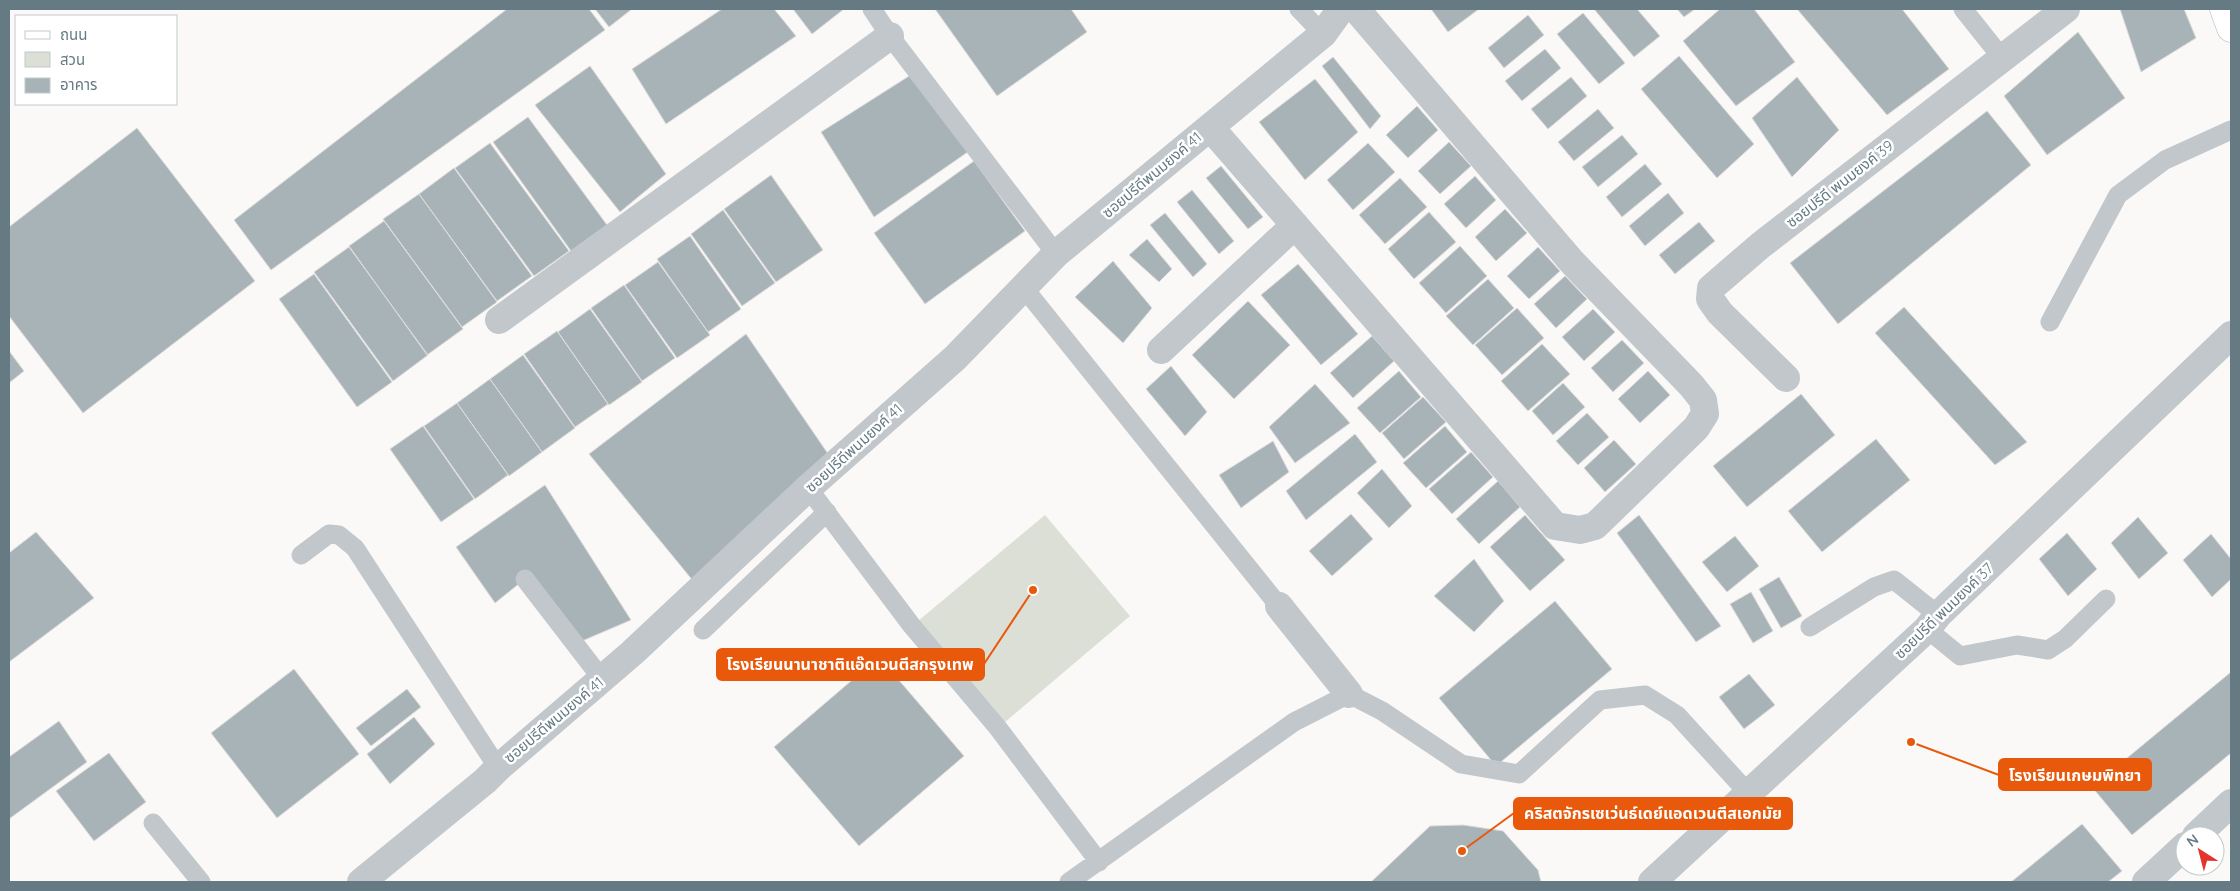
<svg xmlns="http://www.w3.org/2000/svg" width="2240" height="891" viewBox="0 0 2240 891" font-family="Quicksand,'Noto Sans Thai',sans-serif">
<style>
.green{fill:#dbdfd6}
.building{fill:#a8b3b7;stroke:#dcdbda}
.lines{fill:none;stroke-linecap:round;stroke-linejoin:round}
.primary-casing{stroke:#b2babd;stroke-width:29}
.lane{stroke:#c1c7ca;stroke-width:19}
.street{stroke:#c1c7ca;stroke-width:28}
.primary{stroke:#fff;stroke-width:28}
.labels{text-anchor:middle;stroke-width:5;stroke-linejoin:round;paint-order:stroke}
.street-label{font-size:15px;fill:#657a83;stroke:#fff}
.leader{fill:none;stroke:#e8590c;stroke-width:2}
.callout-dot{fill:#e8590c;stroke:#fff;stroke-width:2}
.callout{fill:#e8590c;stroke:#e8590c;stroke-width:2}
.callout-label{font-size:16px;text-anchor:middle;font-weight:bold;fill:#fff}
</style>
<rect width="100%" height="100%" fill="#faf9f7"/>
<!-- green -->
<path class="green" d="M1045,515L1130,616L998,728L912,626Z"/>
<!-- building -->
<path class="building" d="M507,9H589L605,30L271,270L234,220Z
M595,9H632L609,27Z
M722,9H774L796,36L666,124L632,69Z
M793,9H844L812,34Z
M935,9H1071L1087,32L997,96Z
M1431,9H1479L1448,32Z
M1594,9H1637L1660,36L1634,57Z
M1677,9H1695L1684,17Z
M1720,9H1754L1795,62L1736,106L1683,41Z
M1797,9H1902L1949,69L1887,115Z
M2120,9H2184L2196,38L2141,72Z
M1583,13L1625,63L1599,84L1557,34Z
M1528,15L1544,35L1504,68L1488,48Z
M2078,32L2125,98L2047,155L2004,96Z
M1545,49L1561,68L1522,101L1505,81Z
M1679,56L1754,144L1717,178L1641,89Z
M1333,57L1381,116L1370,129L1322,66Z
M590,66L666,174L620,212L535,105Z
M917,71L975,147L874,217L821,132Z
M1571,77L1587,96L1548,129L1531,109Z
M1797,77L1839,130L1792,177L1752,118Z
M1315,79L1358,132L1305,180L1259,122Z
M1417,106L1438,130L1408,158L1386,135Z
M1598,109L1614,128L1574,161L1558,142Z
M1987,111L2031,165L1838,324L1790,263Z
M528,117L607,225L571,251L493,142Z
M137,128L255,281L83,413L9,316V227Z
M1622,135L1638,154L1598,187L1582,167Z
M1449,142L1471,166L1440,194L1418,171Z
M490,143L569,251L534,276L455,168Z
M1368,143L1395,172L1353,210L1327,180Z
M974,161L1025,231L925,304L874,233Z
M1645,164L1662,184L1622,217L1606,197Z
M1221,166L1263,217L1248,229L1206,178Z
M454,168L532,276L497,301L419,194Z
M771,175L823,250L776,282L724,209Z
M1475,176L1496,200L1466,228L1444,204Z
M1400,178L1427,207L1385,244L1359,215Z
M1192,190L1234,241L1219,254L1177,202Z
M1668,193L1684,213L1645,246L1629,226Z
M419,194L497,302L462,327L383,219Z
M1505,209L1527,233L1496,261L1475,237Z
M723,210L775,283L742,306L691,234Z
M1429,212L1456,242L1414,279L1388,249Z
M1165,213L1207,264L1193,277L1150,225Z
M384,221L463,329L427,355L349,246Z
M1699,222L1715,241L1675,274L1659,255Z
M690,236L741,309L708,332L657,259Z
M1147,239L1172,269L1159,282L1129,255Z
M1460,246L1487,276L1446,313L1419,283Z
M349,247L428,355L393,381L314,272Z
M1538,247L1560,271L1529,299L1507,276Z
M1113,261L1152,308L1123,343L1075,297Z
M658,262L710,335L677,358L625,285Z
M1298,264L1358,334L1321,365L1261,295Z
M314,274L392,382L357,407L279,299Z
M1565,276L1587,299L1556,328L1534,304Z
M1488,279L1514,308L1473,345L1446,316Z
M624,285L675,358L642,381L591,308Z
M1248,301L1290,345L1234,399L1192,355Z
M1904,307L2027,442L1995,465L1875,333Z
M1517,308L1544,338L1502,375L1475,345Z
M590,309L642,382L609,405L558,332Z
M1593,309L1615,332L1584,361L1562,337Z
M557,331L608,404L575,427L524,354Z
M746,334L835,464L694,582L589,454Z
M1372,336L1394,361L1353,398L1330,373Z
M1622,340L1644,363L1613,392L1591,368Z
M1542,344L1570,374L1528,411L1501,381Z
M9,351L24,371L9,383Z
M523,355L575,428L542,452L490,379Z
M1171,366L1207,412L1185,436L1146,389Z
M1399,371L1421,397L1380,433L1357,408Z
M1648,371L1670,395L1640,423L1618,399Z
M490,379L542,452L509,476L457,403Z
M1563,383L1585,407L1553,435L1532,411Z
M1315,384L1350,423L1295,463L1269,427Z
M1801,394L1835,435L1747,507L1713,466Z
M1423,397L1446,422L1404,459L1382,433Z
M457,403L508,475L475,499L424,426Z
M1587,413L1609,437L1578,465L1556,441Z
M423,426L474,499L441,522L390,449Z
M1445,426L1467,452L1426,488L1403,463Z
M1355,434L1377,462L1306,520L1286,491Z
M1876,439L1910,480L1822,552L1788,511Z
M1614,440L1636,464L1605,492L1584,468Z
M1273,441L1289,472L1241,508L1219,475Z
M1471,452L1493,477L1452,514L1429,489Z
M1382,469L1412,506L1389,528L1357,493Z
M1498,481L1520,507L1479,544L1456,519Z
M545,485L631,620L575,644L525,579L495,603L456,547Z
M1351,514L1373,539L1332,576L1309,551Z
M1525,515L1565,560L1530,591L1490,547Z
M1639,515L1721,626L1696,642L1617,533Z
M2138,517L2168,553L2139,579L2111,543Z
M36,532L94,598L9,662V553Z
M2067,533L2097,569L2068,596L2039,559Z
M2211,534L2231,559V579L2212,597L2183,560Z
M1735,536L1759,566L1727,592L1702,562Z
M1474,559L1504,601L1474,632L1434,596Z
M1779,577L1802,616L1781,628L1759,589Z
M1751,592L1773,631L1753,643L1730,604Z
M1555,601L1612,669L1496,766L1439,698Z
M879,657L964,756L859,846L774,747Z
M294,669L359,754L277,818L211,733Z
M2231,672V753L2132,835L2092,787Z
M1749,674L1775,705L1744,729L1719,697Z
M407,689L421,707L371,746L356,728Z
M414,717L435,744L390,784L367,754Z
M59,721L87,762L9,819V757Z
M109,753L146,802L94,841L56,791Z
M2082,824L2122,871L2108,882H2011Z
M1463,825L1503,831L1538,870L1541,882H1371L1430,826Z"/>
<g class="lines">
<!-- primary casing -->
<g class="primary-casing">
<path id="primary" d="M2224,9L2231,28"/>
</g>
<!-- lane -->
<path class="lane" d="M872,9L890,36L1056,254
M1299,9L1323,34
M1963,9L2002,58
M1024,288L1279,606
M2050,322L2118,195L2165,160L2231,130
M808,488L912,626L998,728L1099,862
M301,555L329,534L339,535L355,548L498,768
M525,579L602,679
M1810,627L1874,587L1894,580L1938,615
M1927,629L1960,656L2017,645L2048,650L2065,639L2106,599
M703,630L827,512
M153,823L201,882
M1069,882L1294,722L1349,694L1382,711L1461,764L1519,774L1600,700L1645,695L1677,715L1749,794"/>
<!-- street -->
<path class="street" d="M1210,127L1555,526L1580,530L1595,526L1696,428L1705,414L1703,400L1691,385L1572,262L1356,9
M499,320L890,36
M1161,350L1295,225
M1786,378L1720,313L1710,299L1711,288L1761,245L2066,9
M1279,606L1349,694
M2196,836L2231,803
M361,882L485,781L498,768L632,653L808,488L955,358L1056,254L1323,34L1341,9
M1652,882L1927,629L1938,615L2231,335
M2146,882L2185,846"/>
<!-- primary -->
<use href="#primary" class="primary"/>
</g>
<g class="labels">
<!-- street labels -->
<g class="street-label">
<text transform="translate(1152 175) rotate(-40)" y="5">ซอยปรีดีพนมยงค์ 41</text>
<text transform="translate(1840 184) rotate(-38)" y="5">ซอยปรีดี พนมยงค์ 39</text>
<text transform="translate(854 448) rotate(-42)" y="5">ซอยปรีดีพนมยงค์ 41</text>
<text transform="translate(1944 611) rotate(-44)" y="5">ซอยปรีดี พนมยงค์ 37</text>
<text transform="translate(554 720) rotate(-40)" y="5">ซอยปรีดีพนมยงค์ 41</text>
</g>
</g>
<!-- callouts -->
<path class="leader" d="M1033 590L984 664M1911 742L1999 775M1462 851L1514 813"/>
<g class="callout-dot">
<circle cx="1033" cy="590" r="5"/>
<circle cx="1911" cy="742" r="5"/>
<circle cx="1462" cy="851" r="5"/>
</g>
<g class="callout">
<rect x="717" y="649" width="267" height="31" rx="5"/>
<rect x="1999" y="759" width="152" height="31" rx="5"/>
<rect x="1514" y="798" width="278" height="31" rx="5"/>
</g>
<g class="callout-label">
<text x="850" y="670">โรงเรียนนานาชาติแอ๊ดเวนตีสกรุงเทพ</text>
<text x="2075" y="781">โรงเรียนเกษมพิทยา</text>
<text x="1653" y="819">คริสตจักรเซเว่นธ์เดย์แอดเวนตีสเอกมัย</text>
</g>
<!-- border -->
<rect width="2240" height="891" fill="none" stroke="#657a83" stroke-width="20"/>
<!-- legend -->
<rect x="15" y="15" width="162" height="90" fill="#ffffff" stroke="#c1cacd"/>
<rect x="25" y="31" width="25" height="8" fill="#ffffff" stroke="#c1cacd"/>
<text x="60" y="40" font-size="15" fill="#657a83">ถนน</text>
<rect x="25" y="52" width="25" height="15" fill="#dbdfd6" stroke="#c1cacd"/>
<text x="60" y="65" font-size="15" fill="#657a83">สวน</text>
<rect x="25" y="78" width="25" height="15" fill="#a8b3b7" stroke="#c1cacd"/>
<text x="60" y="90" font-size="15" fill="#657a83">อาคาร</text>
<!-- north arrow -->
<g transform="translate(2200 851) rotate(324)"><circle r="24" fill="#ffffff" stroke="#c1cacd"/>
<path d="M0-4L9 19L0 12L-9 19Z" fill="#e4352d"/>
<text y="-8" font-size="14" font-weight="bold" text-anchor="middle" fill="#657a83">N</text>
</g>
</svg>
